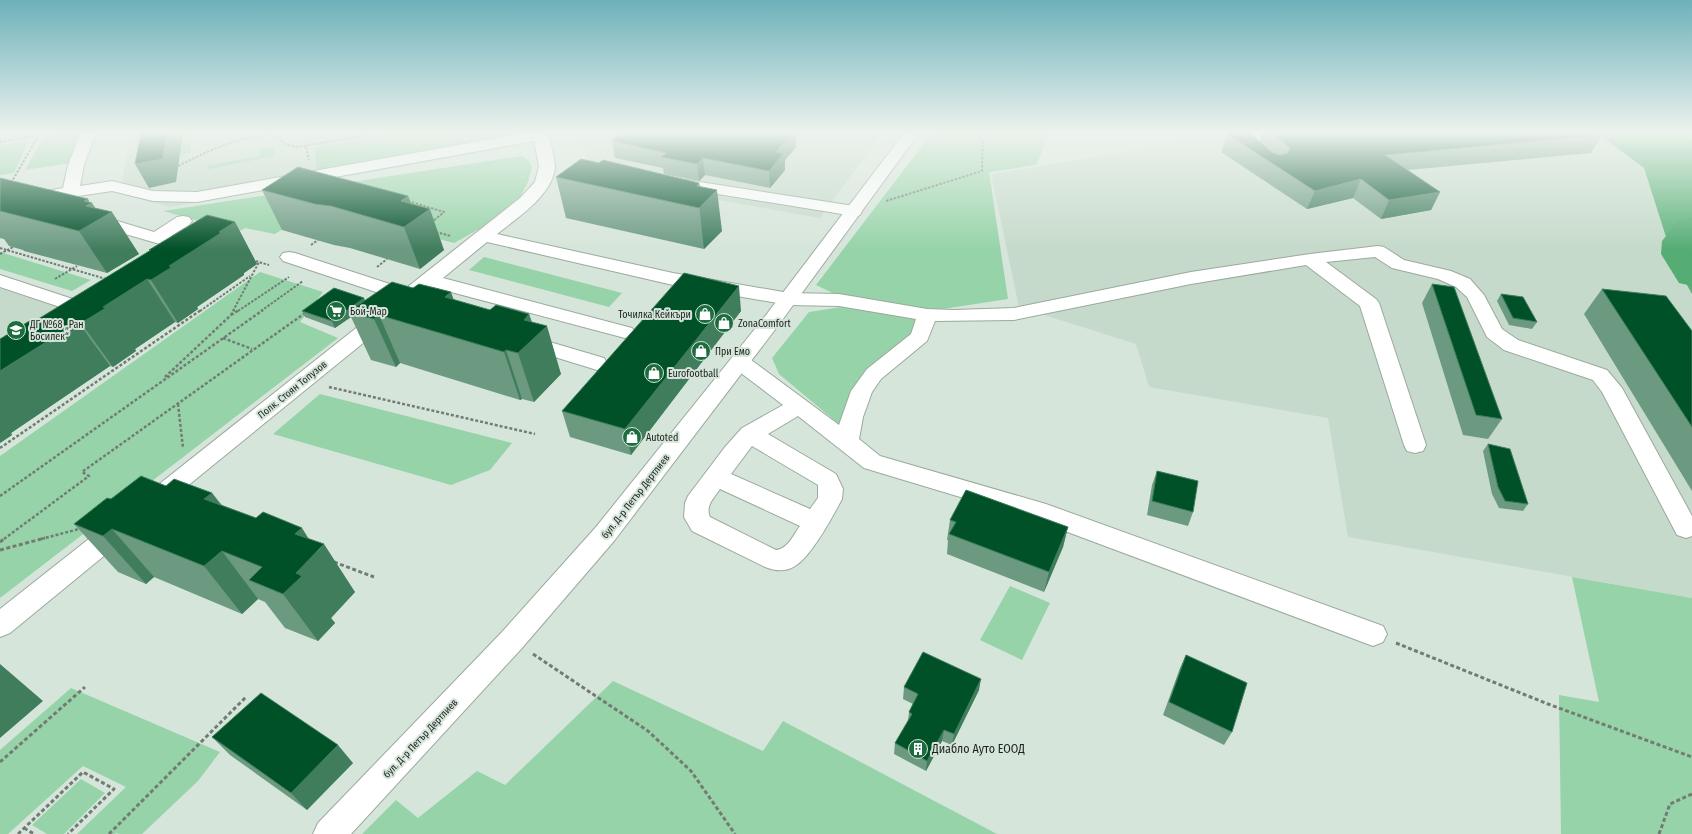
<svg xmlns="http://www.w3.org/2000/svg" width="1692" height="834" viewBox="0 0 1692 834" font-family="'Fira Sans Condensed',sans-serif">
<style>
.built{fill:#c5daca}
.green{fill:#96d3a8}
.forest{fill:#58b077}
.lines{fill:none;stroke-linecap:round;stroke-linejoin:round}
.river{fill:#55ad74;fill-rule:evenodd}
.minor-casing{stroke:#9ba99e;stroke-width:2}
.major-casing{stroke:#9ba99e;stroke-width:2}
.path-far2{stroke:#727c75;stroke-width:2;stroke-dasharray:2.5 1.5;stroke-linecap:butt}
.path-far1{stroke:#727c75;stroke-width:2.5;stroke-dasharray:3 2;stroke-linecap:butt}
.path{stroke:#727c75;stroke-width:3;stroke-dasharray:4 2.5;stroke-linecap:butt}
.minor{fill:#fff;fill-rule:evenodd}
.major{fill:#fff;fill-rule:evenodd}
.wall{fill:#6b9a81}
.shaded-wall{fill:#407d5d}
.building{fill:#005028;stroke:#407d5d}
.labels{text-anchor:middle;stroke-width:4;stroke-linejoin:round;paint-order:stroke}
.poi-label{font-size:10px;fill:#1b211d;stroke:#d6e5da;text-anchor:start}
.street-label{font-size:10px;fill:#1b211d;stroke:#d6e5da}
.near-poi-label{font-size:12px;fill:#1b211d;stroke:#d6e5da;text-anchor:start}
</style>
<rect width="100%" height="100%" fill="#d6e5da"/>
<!-- built -->
<path class="built" d="M130,133H518L522,146L170,207L120,194Z
M580,133H882L820,218L605,180L588,163Z
M1241,133H1597L1644,168L1674,262L1692,294V598L1348,537L1328,418L1149,387L1136,344L1019,307L991,174Z
M0,288L65,309L0,350Z"/>
<!-- green -->
<path class="green" d="M65,133H83L70,163L25,170L44,137Z
M183,133H193L190,153L179,155Z
M394,133H516L517,136L317,174L315,148Z
M932,133H1050L1036,165L989,172L1008,299L930,311L839,296L816,285Z
M29,140L14,173L0,175V145Z
M275,147V156L208,169V166L260,156V150Z
M522,156L529,161L532,167L528,182L520,197L481,228L454,243L317,207L275,234L245,228L238,232L163,211Z
M0,252L91,280L72,291L0,269Z
M484,257L622,293L609,307L469,270Z
M260,272L323,292L300,322L338,338L0,598V456Z
M841,307L919,319L913,335L840,425L779,374L772,358L809,312Z
M320,394L512,443L490,470L451,485L273,434Z
M1572,577L1692,598V834H1561L1559,695L1599,702Z
M1010,586L1050,603L1022,660L980,640Z
M613,681L763,751L783,721L997,834H362L396,800L418,818L477,771L505,785Z
M71,688L220,752L198,781L142,834H119L117,833L115,834H77L126,787L83,766L8,834H0V750Z
M81,779L105,793L64,834H47L32,825Z"/>
<!-- forest -->
<path class="forest" d="M1597,133H1692V294L1674,262L1644,168Z"/>
<g class="lines">
<!-- river -->
<path class="river" d="M1692,217V286L1679,283L1661,254L1662,241L1679,220Z"/>
<!-- minor casing -->
<g class="minor-casing">
<path id="minor" d="M81,133H96L84,165L80,186L112,181L153,191L197,192L525,133H548C550,143 555,157 555,167C553,195 517,218 497,234L673,273L789,293L839,294L927,309L954,310L1014,308L1191,272L1310,254L1378,246L1384,247L1404,260L1451,271L1470,279L1484,295L1502,329L1518,340L1607,370L1622,388L1692,516V536L1686,538L1677,535L1602,392L1593,380L1504,350L1487,337L1467,297L1456,287L1438,279L1392,268L1375,257L1326,262L1376,299L1379,303L1426,445L1423,451L1415,453L1407,451L1404,445L1360,306L1306,265L1191,284L1014,320L935,321L927,341L881,379L872,392L863,417L859,439L880,456L1046,504L1383,626L1387,634L1383,642L1373,646L1030,518L864,468L798,416L768,434L836,474L843,489L842,499C833,516 811,557 795,566C786,572 775,571 765,567L692,531L684,517L685,503L688,496L725,447L742,428L783,405L733,367L730,362L733,357L740,355L747,357L839,425L851,391L867,369L911,334L916,319L839,306L789,305L673,285L487,242L443,278L632,328L635,332L632,336L625,338L432,287L164,505L156,508L148,505L144,499L148,493L394,298L283,261L280,257L283,253L289,252L295,253L405,289L520,198L535,182L539,166L534,141L197,202L153,201L112,191L78,196L75,203L69,204L63,203L61,199L0,210V200L63,188L68,165ZM752,446L818,485V498L810,509L731,474ZM720,489L800,526C794,534 788,549 776,550L710,517C705,506 714,498 720,489Z
M1246,133H1292L1290,136L1285,137L1238,144L1233,142L1230,139L1233,136Z
M687,180L854,206L860,207L862,211L860,215L854,216L681,188L679,185L681,182Z
M183,216L189,217L192,221L189,225L171,236L190,242L193,246L190,250L184,251L108,229L105,225L108,221L114,220L154,232L177,217Z
M0,275L91,305L94,309L91,313L84,315L0,287Z
M526,335L604,358L607,363L604,368L597,370L519,346L516,341L519,336Z
M118,520L127,523L130,530L127,537L10,633L0,637V609L109,523Z"/>
</g>
<!-- major casing -->
<g class="major-casing">
<path id="major" d="M904,133H919L780,323L614,541L522,648L351,834H313L318,823L502,632L596,527L766,315Z"/>
</g>
<!-- path-far2 -->
<path class="path-far2" d="M272,133L285,144L297,147L379,133
M0,142L50,133
M306,147L309,160
M178,166C208,151 238,136 272,135
M11,183L40,133
M408,201L444,212L432,222
M886,201L982,171L983,141L979,133
M436,232L451,236
M311,245L318,240
M0,248L106,279
M0,254L13,247
M252,260L269,265
M377,267L387,259
M55,279L77,266
M200,311L250,276
M233,311L259,262
M238,311L289,277
M261,311L303,281"/>
<!-- path-far1 -->
<path class="path-far1" d="M231,315L239,310
M223,338L252,349
M165,377L231,315L234,310
M329,387L535,434
M178,404L183,448
M0,448L201,310
M0,496L263,310
M4,539L89,476L82,472L305,313
M41,539L79,529"/>
<!-- path -->
<path class="path" d="M0,542L5,538
M0,550L45,538
M334,562L374,577
M1396,643L1548,704L1692,757
M533,654L648,731L691,771L735,834
M0,762L85,687
M24,828L34,834
M18,834L83,772L114,789L68,834
M109,834L246,697
M1659,834L1670,804L1692,794"/>
<!-- minor -->
<use href="#minor" class="minor"/>
<!-- major -->
<use href="#major" class="major"/>
</g>
<!-- wall -->
<path class="wall" d="M620,133H799L796,137V147L785,160V170L770,188L705,175L699,181L664,174L663,168L615,158L612,141Z
M1262,133H1600L1602,135L1591,153L1408,170L1440,192L1431,210L1381,219L1353,198L1307,209L1221,152L1227,134L1259,141Z
M599,163L699,183L700,186L722,231L704,249L566,218L556,177Z
M0,178L88,199L90,203H92L95,208L139,254L107,273L24,251L23,250L9,246L4,239L0,238Z
M262,190L408,196L411,203L444,250L420,269L350,248L334,245L282,230Z
M235,222L257,264L244,273V275L197,307L198,309L178,323L175,322L135,349L136,351L113,367L110,366L11,433L12,435L0,443L35,321L150,251L149,250Z
M1432,284L1502,419L1488,439L1463,435L1422,303Z
M1602,289L1692,331V491L1584,314Z
M1501,294L1537,322L1532,329L1509,325L1497,301Z
M365,300H453L490,310L529,314L532,322L561,374L534,402L522,399L520,400L400,363L396,367L371,360L351,317L335,328L305,317L302,311Z
M741,311L631,455L570,437L562,411Z
M1488,444L1528,504L1523,511L1499,508L1492,494L1483,451Z
M1157,471L1193,512L1188,526L1147,515L1152,485Z
M166,486L212,493L222,505L309,539L355,592L331,618L335,623L318,641L285,628L265,602L258,599L242,614L154,577L146,584L118,572L74,524L111,499Z
M950,520L1068,527L1063,547L1044,592L947,554L948,540H947Z
M1186,655L1232,732L1224,745L1163,715L1180,668Z
M904,687L979,690L952,745L942,741L926,771L894,754L895,743L908,721L909,712L913,704L903,699Z
M212,737L353,763L307,810L230,755Z"/>
<!-- shaded-wall -->
<path class="shaded-wall" d="M167,133H183L176,182L149,188L135,164Z
M789,133H799L796,137V147L785,160V170L770,188L769,171L776,152Z
M703,158L705,175L699,181L697,164Z
M1361,179L1353,198L1307,209L1315,191Z
M699,183L702,205L717,190L722,231L704,249L697,186Z
M1440,192L1431,210L1381,219L1389,200Z
M408,196L417,218L430,209L444,250L420,269L404,227L401,201Z
M88,199L90,204L92,203L102,218L112,212L139,254L107,273L79,231L86,206L84,201Z
M235,222L257,264L244,273V275L197,307L198,309L178,323L151,280L169,266L219,232Z
M147,279L175,322L135,349L136,351L113,367L81,323L103,307Z
M739,286L741,311L631,455L625,429Z
M451,292L468,340L445,297Z
M364,298L367,304L348,312L351,317L335,328L332,321Z
M529,314L536,336L547,326L561,374L534,402L518,353L524,320Z
M379,315L400,363L396,367L374,319Z
M78,322L110,366L11,433L12,435L0,443V371Z
M506,350L522,399L520,400L504,352Z
M212,493L247,541L204,499Z
M1068,527L1063,547L1044,592L1049,572Z
M302,528L317,552L324,544L355,592L331,618L335,623L318,641L283,594L296,573L295,534Z
M112,529L154,577L146,584L103,536Z
M222,551L258,599L242,614L204,566Z
M0,664L43,701L0,738Z
M981,679L979,690L952,745L954,734Z
M944,730L942,741L926,771L927,761Z
M338,745L353,763L307,810L291,793Z"/>
<!-- building -->
<path class="building" d="M141,133H167L163,159L135,164Z
M620,133H792L776,152L784,153L769,171L703,158L697,164L661,157L666,153L612,141Z
M1230,133H1250L1273,153L1281,155L1288,153L1290,148L1272,133H1600L1602,135L1385,155L1440,192L1389,200L1361,179L1315,191L1227,134Z
M581,159L599,163L603,160L699,183L697,186L717,190L699,208L556,177Z
M298,167L408,196L401,201L430,209L404,227L331,206L315,204L262,190Z
M0,178L88,199L84,201L92,203L86,206L112,212L79,231L0,211Z
M207,215L235,222L219,232L221,233L169,266L172,267L151,280L147,279L103,307L106,308L81,323L78,322L0,371V339L31,320L35,321L151,250H149Z
M684,273L739,286L625,429L562,411Z
M392,282L413,288L419,284L451,292L445,297L490,310L496,305L529,314L524,320L547,326L518,353L506,350L504,352L379,315L374,319L348,312Z
M1432,284L1454,287L1502,419L1476,415Z
M334,288L364,298L332,321L302,311Z
M1602,289L1666,296L1692,331V427Z
M1501,294L1523,297L1537,322L1513,318Z
M1488,444L1510,449L1528,504L1505,501L1498,487Z
M1157,471L1198,481L1193,512L1152,501Z
M141,476L166,486L174,479L212,493L204,499L256,518L263,512L302,528L295,534L324,544L296,573L302,576L283,594L249,580L262,567L222,551L204,566L112,529L103,536L74,524L107,498L111,499Z
M966,490L1068,527L1049,572L949,534L956,522L950,520Z
M923,652L981,679L954,734L944,730L927,761L895,743L912,714L909,712L918,694L904,687Z
M1186,655L1247,683L1232,732L1169,702Z
M261,693L338,745L291,793L212,737Z"/>
<!-- sky -->
<linearGradient id="sky" x2="0" y2="1"><stop stop-color="#6db1ba"/><stop offset="0.53" stop-color="#edf3ee"/><stop offset="1" stop-color="#edf3ee" stop-opacity="0"/></linearGradient>
<rect width="1692" height="250" fill="url(#sky)"/>
<!-- icons -->
<defs>
<g id="supermarket-disc" transform="scale(1)"><circle r="9.5" fill="#1b6d3e" stroke="#d6e5da"/><path d="M-6-5.5h2.5l.6 2H6L4.5 2H-2.5L-4.4-4H-6ZM-1.5 3.2a1.3 1.3 0 1 0 .1 0ZM3 3.2a1.3 1.3 0 1 0 .1 0Z" fill="#fff"/></g>
<g id="shop-disc" transform="scale(1)"><circle r="9.5" fill="#1b6d3e" stroke="#d6e5da"/><path d="M-5-2.5h2.3a2.7 3.5 0 0 1 5.4 0H5L5.5 6h-11ZM-1.5-2.5h3a1.5 2.3 0 0 0-3 0Z" fill="#fff"/></g>
<g id="school-disc" transform="scale(1)"><circle r="9.5" fill="#1b6d3e" stroke="#d6e5da"/><path d="M0-5L7-2L0 1L-7-2ZM-4 1L0 2.5L4 1V4Q0 6-4 4Z" fill="#fff"/></g>
<g id="building-disc" transform="scale(1)"><circle r="9.5" fill="#1b6d3e" stroke="#d6e5da"/><path d="M-4-6H4V6H1V3H-1V6H-4ZM-2.5-4.3h1.7v1.8h-1.7ZM.8-4.3h1.7v1.8H.8ZM-2.5-1h1.7V.8h-1.7ZM.8-1h1.7V.8H.8Z" fill="#fff"/></g>
</defs>
<g fill-rule="evenodd">
<use href="#supermarket-disc" x="336" y="311"/>
<use href="#shop-disc" x="705" y="314"/>
<use href="#shop-disc" x="724" y="323"/>
<use href="#school-disc" x="16" y="330"/>
<use href="#shop-disc" x="701" y="351"/>
<use href="#shop-disc" x="654" y="373"/>
<use href="#shop-disc" x="632" y="437"/>
<use href="#building-disc" x="918" y="749"/>
</g>
<g class="labels">
<!-- poi labels -->
<g class="poi-label">
<text x="350" y="315">Бой-Мар</text>
<text x="691" y="318" text-anchor="end">Точилка Кейкъри</text>
<text x="738" y="327">ZonaComfort</text>
<text x="30" y="328">ДГ №68 „Ран<tspan x="30" dy="12">Босилек“</tspan></text>
<text x="715" y="355">При Емо</text>
<text x="668" y="377">Eurofootball</text>
<text x="646" y="441">Autoted</text>
</g>
<!-- street labels -->
<g class="street-label">
<text transform="translate(292 389) rotate(-39)" y="4">Полк. Стоян Топузов</text>
<text transform="translate(635 496) rotate(-52)" y="4">бул. Д-р Петър Дертлиев</text>
<text transform="translate(420 738) rotate(-47)" y="4">бул. Д-р Петър Дертлиев</text>
</g>
<!-- near-poi labels -->
<g class="near-poi-label">
<text x="932" y="753">Диабло Ауто ЕООД</text>
</g>
</g>
</svg>
